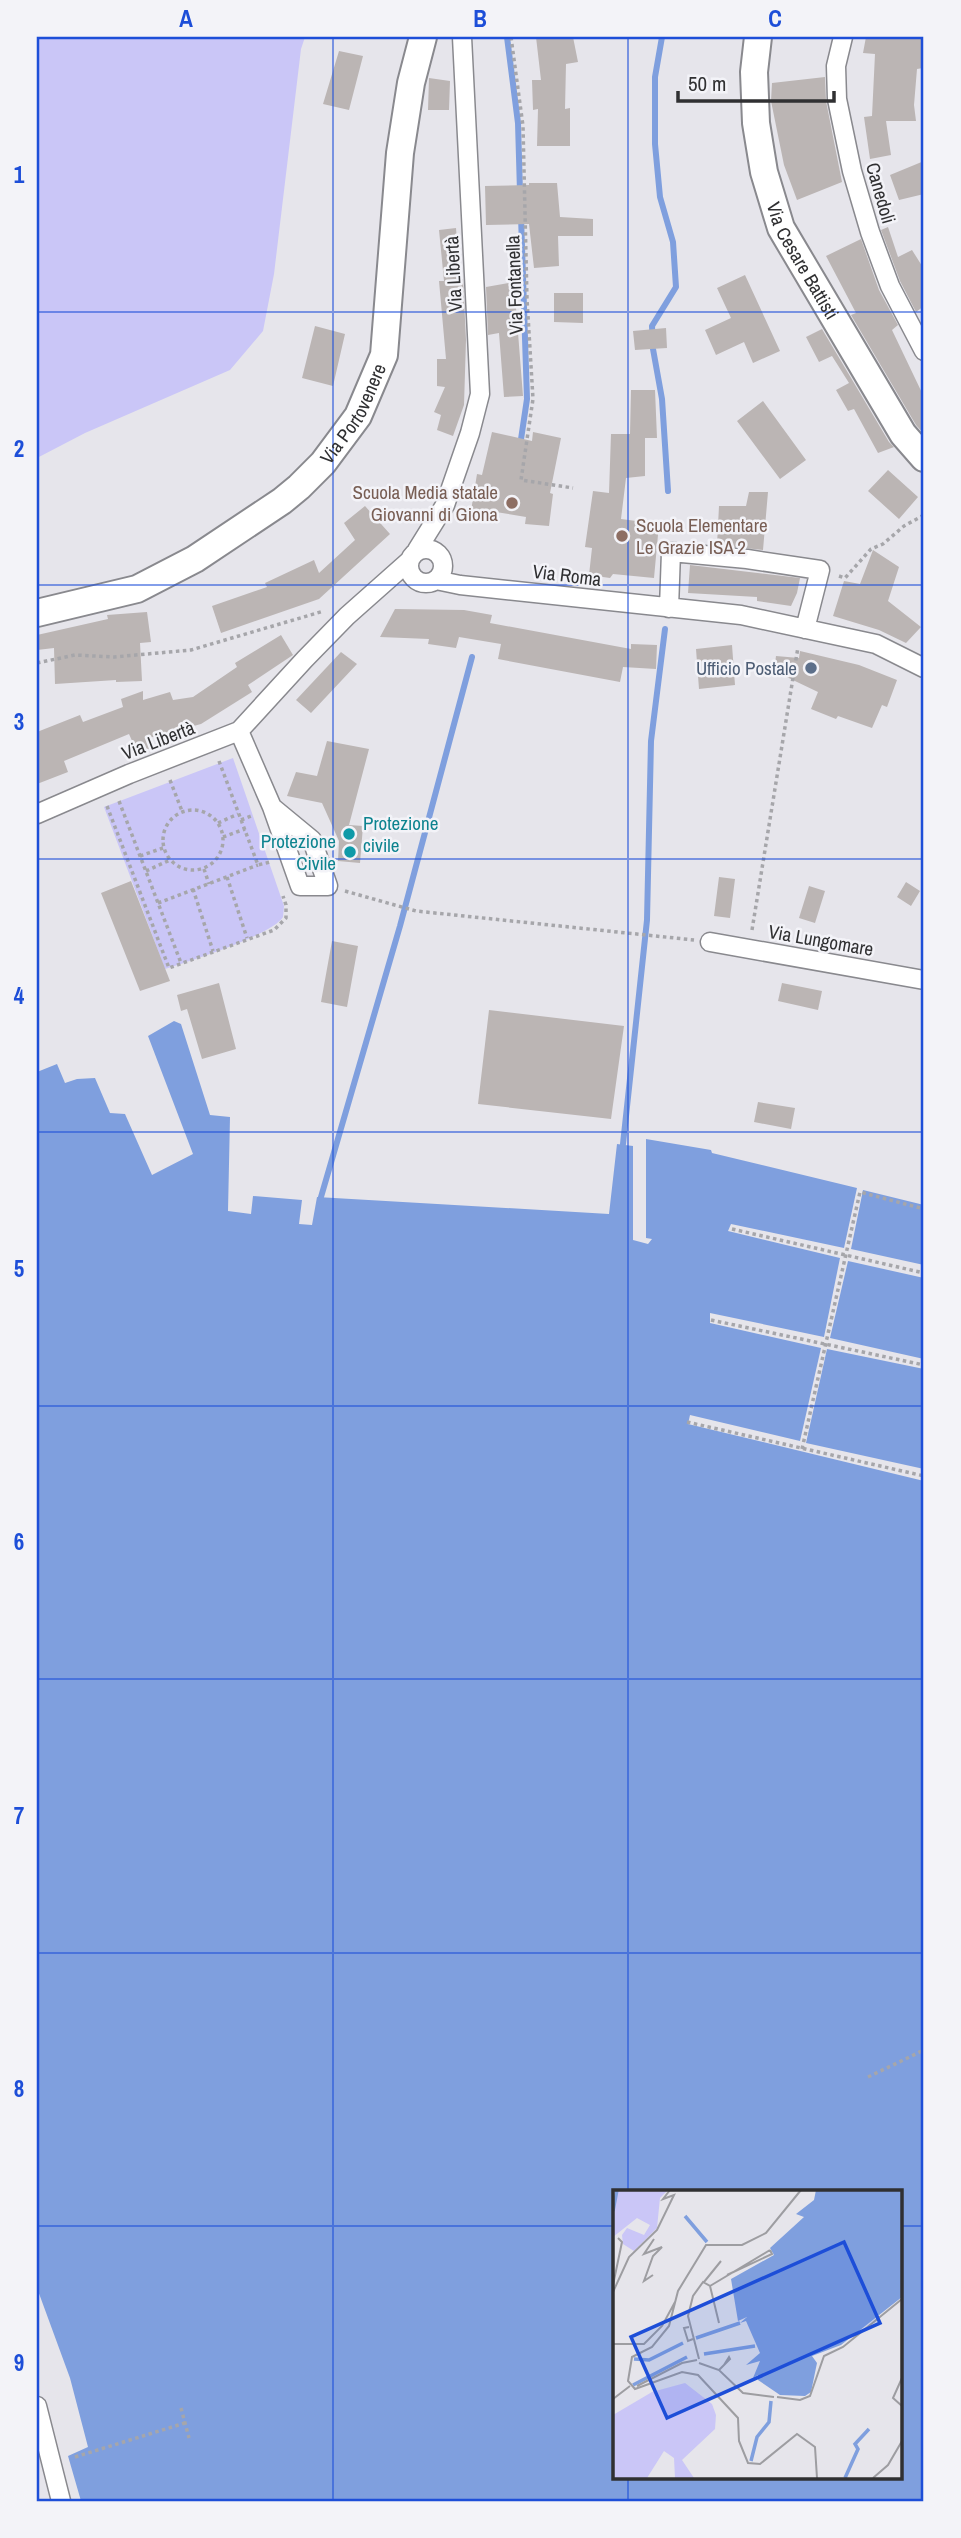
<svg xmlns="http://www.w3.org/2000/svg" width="961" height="2538" viewBox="0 0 961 2538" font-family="'Archivo Narrow',sans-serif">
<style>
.green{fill:#cac6f7}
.water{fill:#7f9fde;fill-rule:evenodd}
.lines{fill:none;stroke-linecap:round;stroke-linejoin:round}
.stream{stroke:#7f9fde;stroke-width:6}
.building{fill:#bbb5b4}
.minor-casing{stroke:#89898e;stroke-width:21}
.secondary-casing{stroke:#89898e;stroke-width:30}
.path{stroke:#a6a6aa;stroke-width:3.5;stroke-dasharray:3.5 3.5;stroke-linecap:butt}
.minor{stroke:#fff;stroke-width:18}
.secondary{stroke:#fff;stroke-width:26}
.grid{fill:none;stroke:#1d4ed8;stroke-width:2;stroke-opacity:0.55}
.education-dot{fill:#8d6e63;stroke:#f3f3f8;stroke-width:2.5}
.service-dot{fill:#5c6f8a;stroke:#f3f3f8;stroke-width:2.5}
.culture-dot{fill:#0f9aa8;stroke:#f3f3f8;stroke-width:2.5}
.labels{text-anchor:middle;stroke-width:5;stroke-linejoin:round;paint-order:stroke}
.street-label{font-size:19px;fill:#303032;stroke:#f3f3f8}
.education-label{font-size:19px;fill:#785e54;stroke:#f3f3f8;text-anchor:end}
.service-label{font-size:19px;fill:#4e5e75;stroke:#f3f3f8;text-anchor:end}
.culture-label{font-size:19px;fill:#0d838f;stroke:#f3f3f8;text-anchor:start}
.inset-river{fill:none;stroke:#7f9fde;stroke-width:3.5}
.inset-road{fill:none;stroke:#9d9da1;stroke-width:2}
.view{fill:#1d4ed8;fill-opacity:0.15;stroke:#1d4ed8;stroke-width:3.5}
.inset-edge{fill:none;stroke:#303032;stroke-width:3.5}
.neatline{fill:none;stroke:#1d4ed8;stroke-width:2.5}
.grid-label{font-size:23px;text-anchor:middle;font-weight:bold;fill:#1d4ed8}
</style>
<rect width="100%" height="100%" fill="#e6e5eb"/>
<!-- green -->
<path class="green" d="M37,37H305L301,49L274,274L263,331L230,370L85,433L37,458Z
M233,758L284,906L283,917C272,935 188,962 165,969L104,807Z"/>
<!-- water -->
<path class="water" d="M174,1021L181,1024L210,1115L230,1117L228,1211L251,1214L253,1196L302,1200L299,1224L312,1225L317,1197L609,1214L617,1144L633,1146V1240L648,1244L652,1239L646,1238V1139L711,1150L712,1153L857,1188L844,1248L731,1224L728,1231L840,1258L824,1337L710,1313V1323L821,1348L800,1441L690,1415L688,1424L924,1481V2501H81L68,2456L88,2447L70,2378L37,2288V1072L57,1064L65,1083L77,1079L95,1078L110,1113L125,1114L152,1175L193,1154L148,1036ZM614,2192H900V2477H614Z
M863,1190L924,1205V1265L851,1249Z
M848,1261L924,1278V1359L830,1338Z
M827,1349L924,1369V1469L806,1443Z"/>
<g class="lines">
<!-- stream -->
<path class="stream" d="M507,37L518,123L520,192
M662,37L655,77V144L660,197L673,242L676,287L652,326L653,349L662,399L668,491
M520,446L527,399L521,216
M623,1144L647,920L651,741L665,629
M321,1197L400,926L472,657"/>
</g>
<!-- building -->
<path class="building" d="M536,37H573L578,62L566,64L565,109L570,108V146H537L538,109L533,110L532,80H541Z
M866,37L924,39L923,68L917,69L914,105L916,121H886L891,155L870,159L864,117L872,116L875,54L863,53Z
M339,51L363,56L349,110L323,104Z
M825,77L826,101L842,182L797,200L784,165L771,101L772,83Z
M429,78L450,81L449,110H428Z
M924,161V194L899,200L890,175Z
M529,183H557L560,217L593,219V236H558L559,266L534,268L529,224L486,225L485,186L529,185Z
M888,227L898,257L912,250L924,269V306L916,312L900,281L881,230Z
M456,228L460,279H463L466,340L464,405L453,436L437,430L441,415L434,412L445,387L437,386V359H446L439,281H444L439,230Z
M861,239L879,290L898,325L892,330L924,397V434L916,425L851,315L856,313L826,256Z
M745,275L780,351L753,363L744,342L716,355L705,330L731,318L717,288Z
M514,282L523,396L504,397L499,333L488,335L486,287Z
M554,293H583V323L554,322Z
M315,326L345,334L333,386L302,378Z
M666,328L667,348L635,350L633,331Z
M822,329L889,442L894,447L878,453L854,409L848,411L836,390L849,383L832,356L819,362L806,337Z
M631,390H655L657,438H645V476L626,478L621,519L659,524L654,578L613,574L610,578L589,575L592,548L585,547L593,491L609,493L611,434H630Z
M763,401L806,460L780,479L737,421Z
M492,432L532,441L533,432L561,438L550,493L553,494L549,526L525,524L526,517L496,512L494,519L470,517L477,474L482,475Z
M888,470L918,497L899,519L868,491Z
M749,492H768L763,550L717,545L719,506H746Z
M365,506L390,534L319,599L221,633L212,606L267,587L265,583L314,560L319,573L355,540L344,523Z
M873,550L899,567L888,601L921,627L906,643L879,630L833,616L844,581L860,584Z
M690,565L800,578L797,593L791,606L757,601V597L688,593Z
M395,609L464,610L492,615L490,623L631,649V644L657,645L656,669L623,667L620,682L498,659L501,644L459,637L456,648L428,644L429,639L380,637Z
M147,612L151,642L140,643L142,681L116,682V680L55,684L54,648L37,650V635L108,619L107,615Z
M281,635L293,655L248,685L252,692L201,724L149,738L152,748L137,752L129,734L64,761L68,772L37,784V732L80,715L83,722L123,707L121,699L143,691V700L170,692L173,700L193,697L237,667L235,663Z
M732,645L735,685L699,689L696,649Z
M800,651L859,665L897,680L887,707L882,705L872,728L838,716L836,719L811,709L818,692L774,671L776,656L799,658Z
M341,652L357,664L311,713L296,700Z
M327,741L369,749L349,825L363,826L360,863L338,861L339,841L322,803L287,796L296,772L317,776Z
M719,877L735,879L730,918L714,916Z
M131,881L170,981L140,991L101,893Z
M906,882L920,891L911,906L897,897Z
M809,886L825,891L815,923L799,918Z
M332,941L358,946L347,1007L321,1002Z
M219,983L236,1049L202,1059L187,1009L181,1011L177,995Z
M782,983L822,991L818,1010L778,1001Z
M489,1010L624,1026L611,1119L478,1104Z
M758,1102L795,1108L791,1129L754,1122Z"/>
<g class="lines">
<!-- minor casing -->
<g class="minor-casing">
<path id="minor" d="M843,37L836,66L837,99L852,171L870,232L890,286L924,351
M409 566a17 17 0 1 1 34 0a17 17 0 1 1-34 0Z
M417,550L445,505L470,433L480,394L462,37
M436,580L460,585L741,615L876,644L924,668
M669,608L671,552L747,559L820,570L805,629
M239,731L272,807L300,886H328L312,840L272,807
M37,814L129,774L239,731L305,659L347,616L409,561
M710,942L924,980
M37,2406L61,2501"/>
</g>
<!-- secondary casing -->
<g class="secondary-casing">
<g id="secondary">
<path id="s1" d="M758,37L754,72L756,123L764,172L781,228L903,434L924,458"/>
<path id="s2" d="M37,613L137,589L195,559L282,501L299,487L323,463L358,416L384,355L400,153L411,83L423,37"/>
</g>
</g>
<!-- path -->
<path class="path" d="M511,37L523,126L527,299L533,399L521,480L573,488
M839,576L845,578L871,549L883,544L904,526L924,515
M37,663L75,655L114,657L191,650L324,611
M219,761L258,865L270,862
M170,780L182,811
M119,801L181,963
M107,806L169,968L274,930L286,918V905L283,896
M163 840a30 30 0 1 1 60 0a30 30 0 1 1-60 0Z
M241,820L254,815
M218,823L238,814
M223,837L245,829
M140,856L163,848
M204,869L209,884
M146,871L170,860
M227,877L247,938
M193,889L213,951
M345,891L416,911L694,940
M158,903L258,865
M752,930L798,647
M732,1229L924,1273
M711,1320L924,1365
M687,1422L924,1476
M802,1449L860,1192L924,1209
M868,2077L924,2050
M181,2408L189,2438
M75,2457L185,2423"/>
<!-- minor -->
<use href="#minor" class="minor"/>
<!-- secondary -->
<use href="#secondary" class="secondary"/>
</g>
<!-- grid -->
<path class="grid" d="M333,37V2501M628,37V2192M37,312H924M37,585H924M37,859H924M37,1132H924M37,1406H924M37,1679H924M37,1953H924M37,2226H614M900,2226H924M628,2477V2501"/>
<!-- markers -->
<g class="education-dot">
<circle cx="512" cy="503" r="7"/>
<circle cx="622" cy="536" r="7"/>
</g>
<circle class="service-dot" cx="811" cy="668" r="7"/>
<g class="culture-dot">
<circle cx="349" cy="834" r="7"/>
<circle cx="350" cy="852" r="7"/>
</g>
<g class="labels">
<!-- street labels -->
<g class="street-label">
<text transform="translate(881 193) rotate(74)" y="7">Canedoli</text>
<text dy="7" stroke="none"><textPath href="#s1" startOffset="233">Via Cesare Battisti</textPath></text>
<text transform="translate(453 274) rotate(-93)" y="7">Via Libertà</text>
<text transform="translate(514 285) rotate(-92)" y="7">Via Fontanella</text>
<text dy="7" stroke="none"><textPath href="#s2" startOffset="387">Via Portovenere</textPath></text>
<text transform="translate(567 575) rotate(7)" y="7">Via Roma</text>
<text transform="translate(158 740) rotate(-21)" y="7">Via Libertà</text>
<text transform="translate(821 940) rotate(10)" y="7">Via Lungomare</text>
</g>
<!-- education labels -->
<g class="education-label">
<text x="498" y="499">Scuola Media statale<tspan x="498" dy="22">Giovanni di Giona</tspan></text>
<text x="636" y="532" text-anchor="start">Scuola Elementare<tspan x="636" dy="22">Le Grazie ISA 2</tspan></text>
</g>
<!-- service labels -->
<g class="service-label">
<text x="797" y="675">Ufficio Postale</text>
</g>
<!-- culture labels -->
<g class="culture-label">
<text x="363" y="830">Protezione<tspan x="363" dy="22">civile</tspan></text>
<text x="336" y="848" text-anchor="end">Protezione<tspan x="336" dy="22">Civile</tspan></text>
</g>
</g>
<!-- overview -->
<g transform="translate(613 2190)">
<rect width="289" height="289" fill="#e6e5eb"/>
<path d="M0,0H55L47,8L44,38L21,61L10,54L9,45L14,38L31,45L37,35L24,28L0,47ZM72,193L99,214L103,225L102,239L69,270L81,288H62L61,268L51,261L34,288H0V225L39,202Z" fill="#cac6f7"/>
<path d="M203,0H289V107L228,155L199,166L204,173L198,202L192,206L167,205L145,190V185L140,188L147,171L133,175L147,163L133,131L127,133L134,127L125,131L118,89L161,65L157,58L191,27L183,24L201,10Z" fill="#7f9fde"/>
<path class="inset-river" d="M0,21L4,0M72,26L94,52M83,148L127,133M91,164L142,156M21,169L36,170L70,153M20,195L74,167M138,271L144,247L156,232L158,211M232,288L245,259L242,254L256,239"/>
<path class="inset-road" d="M188,0L153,43L129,55H93L65,101L56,136L39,157L19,167L15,191L22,199L69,182L85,185L125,228L126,251L135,273L147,274L184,244L202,257L204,288M40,85L31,91L40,66L49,57L31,64L41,49M114,85L159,64L157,60M91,92L108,71M0,95L9,52L5,48M97,96L157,60M0,102L16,67L44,40L61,5L50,9L57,0M76,137L71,138L75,151L80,149M0,154H31L49,136L62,112M86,169L75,126L80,106L90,92L97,96L106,133M86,173L106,180L130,203L161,207M106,180L117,169L116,167L111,175M289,188L280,208L289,216M24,196L69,173L84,170M164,207L187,210L197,206L211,166L230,157L289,109M0,209L17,196M260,288L275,275L289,251"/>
<path class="view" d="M231,52L267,133L54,228L18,147Z"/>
<rect width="289" height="289" class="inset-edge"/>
</g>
<!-- border -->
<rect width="961" height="2538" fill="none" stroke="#f3f3f8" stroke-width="77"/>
<!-- scale -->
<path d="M678 91v10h156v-10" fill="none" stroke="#303032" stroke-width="3.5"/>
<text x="688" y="91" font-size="21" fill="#303032" stroke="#f3f3f8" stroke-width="5" paint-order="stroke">50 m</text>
<rect x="38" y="38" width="884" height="2462" class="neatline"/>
<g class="grid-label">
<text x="186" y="27">A</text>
<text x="480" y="27">B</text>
<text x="775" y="27">C</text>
<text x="19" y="183">1</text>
<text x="19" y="457">2</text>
<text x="19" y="730">3</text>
<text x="19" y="1004">4</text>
<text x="19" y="1277">5</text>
<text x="19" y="1550">6</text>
<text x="19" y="1824">7</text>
<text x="19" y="2097">8</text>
<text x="19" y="2371">9</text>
</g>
</svg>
